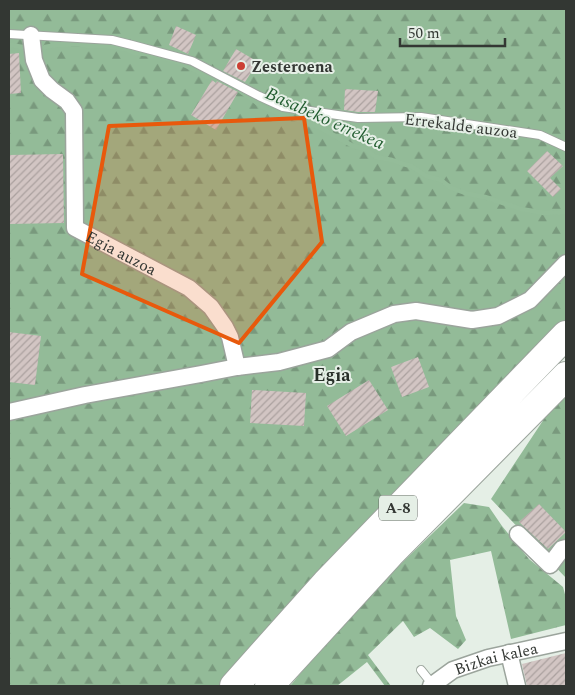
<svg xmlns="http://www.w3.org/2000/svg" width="575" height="695" viewBox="0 0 575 695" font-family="Spectral,serif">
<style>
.forest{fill:url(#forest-firs)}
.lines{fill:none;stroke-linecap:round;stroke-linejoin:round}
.stream{stroke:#94bc99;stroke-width:4.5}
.building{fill:url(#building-hatch)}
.service-casing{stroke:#9ba49c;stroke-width:10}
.minor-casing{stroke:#9ba49c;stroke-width:19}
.motorway-casing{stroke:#9ba49c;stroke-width:30}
.service{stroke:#fff;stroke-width:8}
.minor{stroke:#fff;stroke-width:16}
.motorway{stroke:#fff;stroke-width:28}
.marked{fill:#e8590c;fill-opacity:0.2;stroke:#e8590c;stroke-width:4;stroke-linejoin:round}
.poi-dot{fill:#cc3f34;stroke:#e5efe6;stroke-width:2}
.labels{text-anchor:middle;stroke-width:4;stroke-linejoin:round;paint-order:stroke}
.shield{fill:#e5efe6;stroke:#686e69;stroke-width:1}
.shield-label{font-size:15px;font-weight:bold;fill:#333733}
.poi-label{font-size:16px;font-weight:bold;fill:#333733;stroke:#e5efe6;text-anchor:start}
.street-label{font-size:16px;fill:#333733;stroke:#e5efe6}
.water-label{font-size:18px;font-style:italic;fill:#225d30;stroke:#e5efe6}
.neighbourhood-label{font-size:18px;font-weight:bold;fill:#272f28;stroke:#e5efe6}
</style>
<defs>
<pattern id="forest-firs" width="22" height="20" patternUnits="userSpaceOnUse" patternTransform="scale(1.25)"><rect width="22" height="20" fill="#93bb98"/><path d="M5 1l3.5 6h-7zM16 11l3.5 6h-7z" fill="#79997d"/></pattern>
<pattern id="building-hatch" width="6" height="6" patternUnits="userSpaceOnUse" patternTransform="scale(1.25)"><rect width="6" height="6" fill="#d2c5c3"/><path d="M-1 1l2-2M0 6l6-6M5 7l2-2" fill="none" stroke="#aba19f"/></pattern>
</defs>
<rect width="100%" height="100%" fill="#e5efe6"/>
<!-- forest -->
<path class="forest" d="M9,9H566V332L234,686H9Z
M566,393V578L491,499L552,407Z
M464,503L489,507L502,526L529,559L563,587L566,598V625L511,639L491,551L450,560L456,616L466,640L458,649L430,628L414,637L403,621L368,655L391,686H385L367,662L337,686H290L352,611Z"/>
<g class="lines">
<!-- stream -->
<path class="stream" d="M9,45L23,47
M45,47L56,45L79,44L88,46H105L126,49L134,53L156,55L184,65L201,73L207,77L215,78L237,89L264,108L306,123L319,127L353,146L365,149L376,157L392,160L403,164L411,166L426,176L441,180L451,188L468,194L485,197L521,209L544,213L566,212"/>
</g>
<!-- building -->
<path class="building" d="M176,26L196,35L188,54L169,45Z
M236,49L258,62L245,82L223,71Z
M19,53L21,93L9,94V54Z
M212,80L216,83L217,81L238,92L216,130L191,115Z
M345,89L378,91L375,112H358L344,110Z
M547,151L563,166L550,178L561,189L553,197L527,171Z
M63,154L64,223L9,224V155Z
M9,332L41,336L35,385L9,382Z
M418,357L429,387L402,397L391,367Z
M369,380L388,410L346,436L327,406Z
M252,390L306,393L304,426L250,423Z
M539,504L566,532L548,549L519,522Z
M566,653V686H527L522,664Z"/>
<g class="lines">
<!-- service casing -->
<g class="service-casing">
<path id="service" d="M9,34L112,40L132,45L192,61L259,96L283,107L358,118L421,117L540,135L566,147
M421,670L433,685"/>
</g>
<!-- minor casing -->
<g class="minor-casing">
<g id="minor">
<path id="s1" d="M31,35L34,60L42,80L52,90L67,101L74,111L75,228L189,288L211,307L225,327L230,337L237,367"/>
<path d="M9,412L85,395L201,374L237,367L279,362L328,349L351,332L394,314L416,311L472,320L498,316L530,300L566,263"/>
<path d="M518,534L550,565L562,549L566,548"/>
<path d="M509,653L517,686"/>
<path id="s2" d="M431,686L453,670L488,658L566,641"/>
</g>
</g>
<!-- motorway casing -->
<g class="motorway-casing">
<path id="motorway" d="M234,686L326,583L566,335
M269,686L390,554L566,376"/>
</g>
<!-- service -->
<use href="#service" class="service"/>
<!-- minor -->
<use href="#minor" class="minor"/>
<!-- motorway -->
<use href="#motorway" class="motorway"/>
</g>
<!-- marked area -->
<path class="marked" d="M304,118L322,242L239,343L82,274L109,126Z"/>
<!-- markers -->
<circle class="poi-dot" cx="241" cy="66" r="5"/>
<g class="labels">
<!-- shield labels -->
<rect class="shield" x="379" y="495.5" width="38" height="25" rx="4"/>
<g class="shield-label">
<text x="398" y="513">A-8</text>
</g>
<!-- poi labels -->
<g class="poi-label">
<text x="251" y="72">Zesteroena</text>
</g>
<!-- street labels -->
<g class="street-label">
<text transform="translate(461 125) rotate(7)" y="6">Errekalde auzoa</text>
<text dy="6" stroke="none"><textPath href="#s1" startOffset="261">Egia auzoa</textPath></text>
<text dy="6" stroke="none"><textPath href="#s2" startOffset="72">Bizkai kalea</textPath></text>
</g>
<!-- water labels -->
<g class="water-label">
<text transform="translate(325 118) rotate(24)" y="6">Basabeko errekea</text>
</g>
<!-- neighbourhood labels -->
<g class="neighbourhood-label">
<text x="332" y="381">Egia</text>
</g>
</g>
<!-- border -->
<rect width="575" height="695" fill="none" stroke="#333733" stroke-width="20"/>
<!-- scale -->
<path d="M400 38v8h105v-8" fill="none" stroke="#333733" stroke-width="2.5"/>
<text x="408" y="38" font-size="15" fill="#333733" stroke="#e5efe6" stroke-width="4" paint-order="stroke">50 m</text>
</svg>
